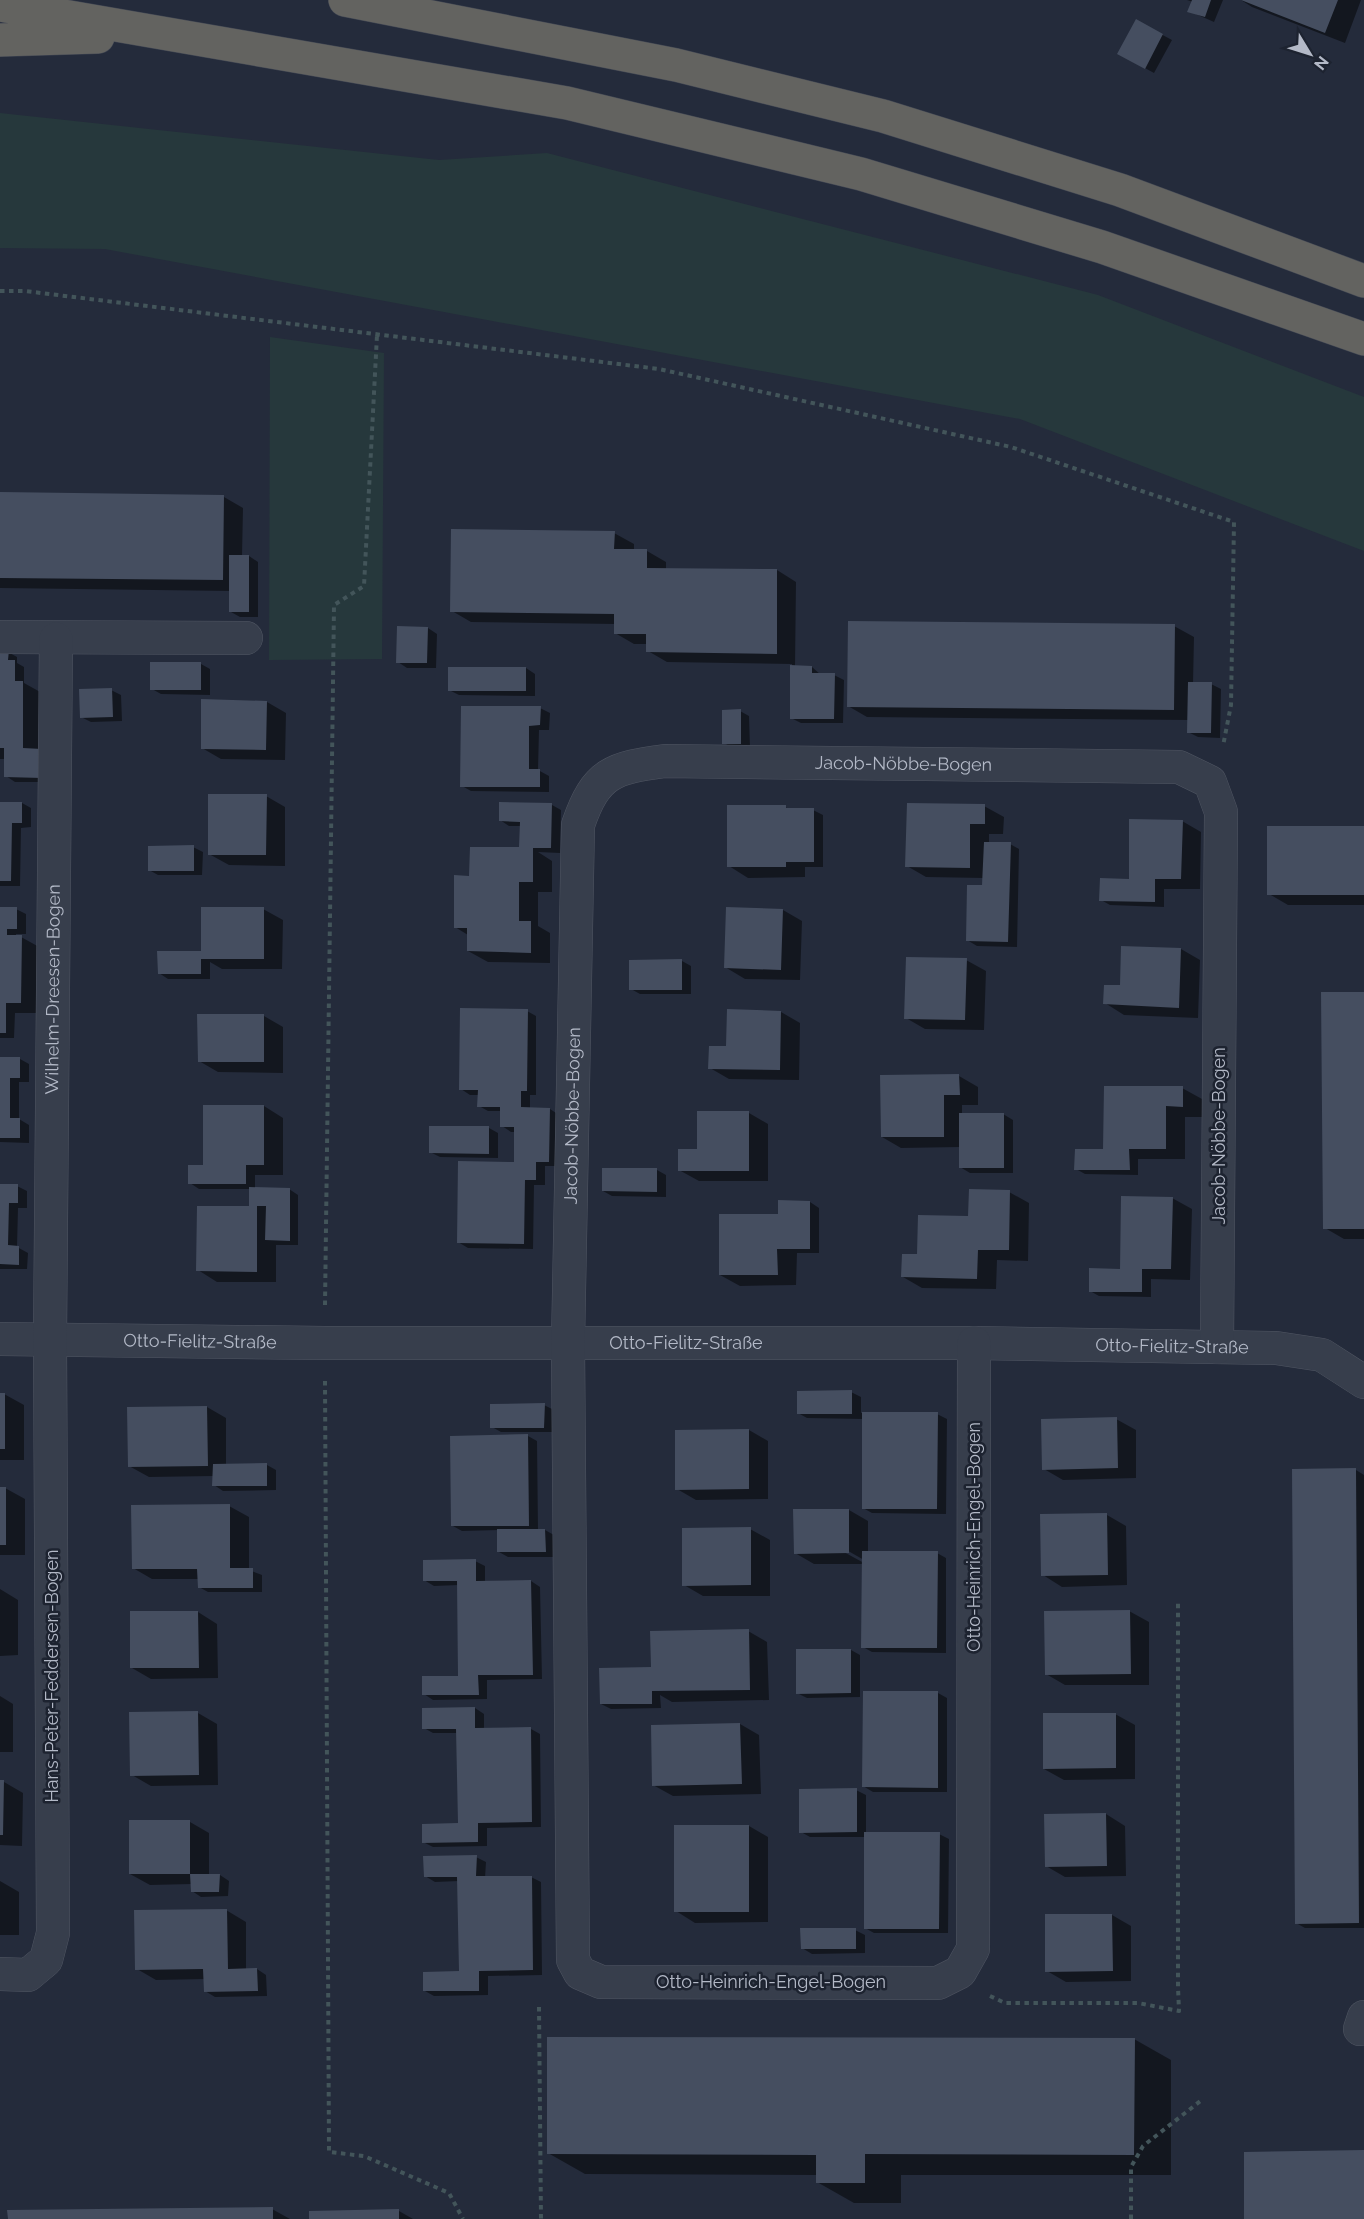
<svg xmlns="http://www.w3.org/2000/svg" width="1364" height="2219" viewBox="0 0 1364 2219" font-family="Raleway,sans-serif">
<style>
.green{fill:#26383c}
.shadow{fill:#0007;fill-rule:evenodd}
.building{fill:#454e60}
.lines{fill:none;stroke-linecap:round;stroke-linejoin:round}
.minor-casing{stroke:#505663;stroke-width:34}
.trunk-casing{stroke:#404653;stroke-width:34}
.path{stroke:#43555a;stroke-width:4;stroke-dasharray:4.5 4.5;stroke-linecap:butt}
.minor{stroke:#373e4c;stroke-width:33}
.trunk{stroke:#636360;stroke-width:33}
.labels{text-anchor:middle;stroke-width:5;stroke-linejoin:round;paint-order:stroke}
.street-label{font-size:18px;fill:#b3b9c7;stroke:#1d2330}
</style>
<rect width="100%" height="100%" fill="#242b3b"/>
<!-- green -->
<path class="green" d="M0,113L439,160L547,153L1098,295L1364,397V551L1020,419L105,249L0,248Z
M270,337L384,353L382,659L269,660Z"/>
<!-- shadow -->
<path class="shadow" d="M1187,0H1223L1214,22L1189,11L1193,2Z
M1241,0H1361L1345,43L1252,7Z
M1136,21L1172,40L1154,73L1119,54Z
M0,494L224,497L243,508L242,556H249L258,562V617H240L231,612V591L0,588Z
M614,533L634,544V551H647L666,562V570H777L796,582L795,667H812L821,675H834L844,680L843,723H801L791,718L792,664L667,662L648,651V644H634L615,633V624L471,622L452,611Z
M1174,626L1194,637L1193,684H1211L1221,689L1220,738L1198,737L1188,732L1189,720L867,717L848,706Z
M428,628L437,634L436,668H407L398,662Z
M0,652H8L17,657V663L24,667V683L42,693L51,782H15L6,776V759H0Z
M201,664L210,669V695L161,694L152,689Z
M526,668L535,674V696L459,695L449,690Z
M111,690L121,695L122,721L91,722L81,717Z
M267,702L286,713L285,760L221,759L202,748Z
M540,708L550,713L549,730H539L538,770L549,776V792L471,791L462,786Z
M740,711L749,716L750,748H733L724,743Z
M266,796L285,807V866L229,865L209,854Z
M0,803H22L31,808V827L21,828L20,886H0Z
M552,805L561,810L560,853L538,852L552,861V892H538V926L550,933V963L488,962L468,951V935L455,927L471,877L525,849L521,826H509L500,820Z
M984,806L1004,817L1003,834H989V844H1010L1019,849L1017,947L977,946L967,940L984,878L926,877L907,866Z
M785,807L791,810H813L823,815V867H805V877L748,878L729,866Z
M1182,821L1201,832L1200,889H1164V907L1110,905L1101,900L1130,880Z
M1364,827V905H1288L1269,894Z
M193,847L203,852L202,875H158L149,870Z
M0,909H16L26,914V934H16V937H21L41,948L40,1013H15L14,1038H0Z
M263,909L283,920L282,969H222L210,962V979H168L159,973L202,952Z
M783,910L802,921L800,980L745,979L725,967Z
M1181,949L1200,960L1198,1018L1124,1015L1105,1003L1121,987Z
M966,960L986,971L984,1030L925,1029L906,1018Z
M631,961H682L691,966V994H640L631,989Z
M1364,994V1239H1344L1325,1228Z
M527,1011L536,1016V1095H530V1109H550L559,1115L558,1166H545V1185H534L533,1249L468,1248L458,1242L515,1163L516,1132H511L502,1126L501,1111H488L479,1106V1095H470L461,1089Z
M781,1012L800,1023L799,1080L729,1079L710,1068L727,1048Z
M199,1016H264L283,1027V1073L218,1072L199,1061Z
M0,1058L20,1059L29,1064V1082H19V1119L29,1125V1143L0,1142Z
M959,1076L978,1087V1105H962V1114H1003L1013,1120V1173H970L960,1167V1147L901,1148L882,1137Z
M1182,1088L1202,1099V1117H1185V1159H1138V1175L1085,1174L1076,1169L1105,1150Z
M205,1106H264L283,1118V1175H255V1189H289L298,1195V1245H276V1282H217L198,1270L255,1208L251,1189H199L190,1183L209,1166Z
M749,1113L768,1124V1181H699L679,1170L698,1151Z
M489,1128L498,1133V1158L440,1157L430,1152Z
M657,1170L666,1175V1197L612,1196L603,1191Z
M0,1186H17L27,1191V1208H18L17,1247L28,1253L27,1269H0Z
M1009,1192L1029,1203L1028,1261L997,1260L996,1289L922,1288L903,1277L918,1255L970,1217Z
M1172,1198L1192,1209L1190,1280L1151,1279V1297L1099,1296L1090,1291L1121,1270Z
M779,1202H810L819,1208V1253H797L796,1285L740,1286L720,1275L779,1215Z
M851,1392L861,1397V1413L937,1414L947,1419L946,1514L872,1513L863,1508V1419L807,1418L798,1413Z
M0,1394H4L24,1405V1460H0Z
M544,1405L554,1410L553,1432H501L492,1427Z
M207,1407L226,1418V1465H267L276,1470V1490L223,1491L214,1485V1476L149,1477L129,1466Z
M1116,1419L1136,1430V1478L1063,1480L1044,1469Z
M749,1430L768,1441V1499L696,1500L677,1489Z
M528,1436L537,1441L538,1530H545L554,1535L555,1557H508L499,1552V1530L462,1531L453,1526Z
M1356,1470L1364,1475V1928H1305L1296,1923Z
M0,1488H5L25,1499V1555H0Z
M229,1506L249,1517V1570L262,1575V1592H208L199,1587V1579H152L133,1568Z
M849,1510L868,1521V1553H937L946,1558V1653L872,1652L863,1647L864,1564H814L795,1553ZM843,1548L864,1560V1563L842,1551Z
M1107,1515L1126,1526L1127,1585L1062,1587L1043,1575L1042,1516Z
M750,1529L770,1540V1596H703L684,1585Z
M475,1561L485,1566V1582L531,1581L540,1587L542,1679L487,1680V1699L433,1700L424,1694L460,1677L459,1585L434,1586L424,1580Z
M0,1589L18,1600V1655L0,1656Z
M1129,1611L1149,1622V1685H1065L1046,1674Z
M198,1612L217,1624L218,1678L151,1679L132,1668Z
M748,1631L767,1642L769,1700L672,1702L660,1695L661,1708L611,1709L601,1704L653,1668Z
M851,1650L860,1655V1697L807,1698L797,1693Z
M938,1693L947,1698V1792H873L863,1786Z
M0,1696L13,1704V1752H0Z
M475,1708L484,1714V1729H531L540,1734L541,1827L487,1828V1846L433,1847L423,1842L459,1825L458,1733H433L424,1728Z
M198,1713L217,1724L218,1785L151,1786L132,1775Z
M1115,1714L1135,1725V1779L1064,1780L1044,1769Z
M740,1724L759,1735L761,1794L673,1796L653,1785Z
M0,1782H4L23,1793L22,1846L0,1845Z
M856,1790L866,1795V1833L939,1834L949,1839L948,1933H874L865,1928V1837H810L801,1832Z
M1106,1814L1125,1826L1126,1876L1065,1877L1046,1866L1045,1815Z
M190,1822L209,1833V1875H220L229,1881L228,1896L201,1897L192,1891V1884L150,1885L130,1874Z
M749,1826L768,1837V1922L695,1923L676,1911Z
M476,1857L486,1862L485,1878L531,1877L541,1882L542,1975L488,1976V1995L434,1996L425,1991L460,1973L459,1881L435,1882L425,1876Z
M0,1881L19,1892V1935H0Z
M226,1910L246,1922V1969H257L266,1975L267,1996L215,1997L205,1991V1979L156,1980L137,1969Z
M1112,1915L1131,1926V1981L1066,1982L1047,1971Z
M855,1930L865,1935V1953L812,1954L802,1948Z
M1134,2039L1171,2060V2175H901V2203H854L817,2182V2175L585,2174L548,2153Z
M272,2209L290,2219H9Z
M399,2211L413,2219H311Z"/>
<!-- building -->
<path class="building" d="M1192,0H1211L1205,17L1187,12Z
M1241,0H1338L1325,33Z
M1136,19L1163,34L1145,69L1117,54Z
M0,492L224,495L223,580L0,578Z
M451,529L615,531L614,549H647V568L777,569V654L646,652V634H614V614L450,612Z
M229,555H249V612H229Z
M848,621L1175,624L1174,710L847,707Z
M397,626L428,627L427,663H396Z
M0,650H9L8,660H15V681H23V748L42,749V778L4,777V748H0Z
M150,662H201V690H150Z
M790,665L812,666V673H835L834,719H790Z
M448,667H526V691H448Z
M1188,682H1212L1211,733H1187Z
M112,688L113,717L80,718L79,689Z
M201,699L267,701L266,750L201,749Z
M461,706H541L540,725L529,726V769H540V787H460Z
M741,709V744H722V710Z
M208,794H267L266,855H208Z
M0,802H22V823H12L11,881H0Z
M499,802L552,803L551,848H533V882H519V921H531V953L467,951V928H454V875L469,876L470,847H519L520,822L499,821Z
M907,803L985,804V824H970V868L905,867Z
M727,805H786V808H814V862H786V867H727Z
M1129,819L1183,820L1181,879H1155V902L1099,901L1100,878L1129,879Z
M1267,826H1364V895H1267Z
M984,842H1011L1008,942L966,941L967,885H982Z
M194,845V871H148V846Z
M0,907H17V929H7V935H22L21,1003H6V1033H0Z
M201,907H264V959H201V974H158L157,951H201Z
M726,907L783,909L781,970L724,968Z
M1121,946L1181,948L1179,1008L1103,1004L1104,985H1120Z
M906,957L967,958L965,1020L904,1019Z
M682,959V990H629V960Z
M1321,992H1364V1229H1323Z
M460,1008L528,1009L527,1091H521V1107L550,1108L549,1162H536V1180H525L524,1244L457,1243L458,1161L514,1162V1127H500V1107H477L478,1090H459Z
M727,1009L781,1011L780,1070L708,1069L709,1046H726Z
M197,1014H264V1062H198Z
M0,1057H20V1078H10V1118H20V1138H0Z
M959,1074L960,1095H944V1137H881L880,1075Z
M1104,1086H1183V1107L1166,1106V1149H1129L1130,1170H1074L1075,1149H1103Z
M203,1105H264V1165H246V1184H188V1165H203Z
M697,1111H749V1171H678V1149H697Z
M959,1113H1004V1168H959Z
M429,1126H489V1154L429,1153Z
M602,1168H657V1192L602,1191Z
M0,1184H18V1203H9L8,1245L19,1246V1265L0,1264Z
M249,1187L290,1188V1241L265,1240L266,1206H257V1272L196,1271L197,1206H249Z
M969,1189L1010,1190L1009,1250H978L977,1279L901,1277L902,1254H917L918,1215L968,1216Z
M1121,1196L1173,1197L1171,1269H1142V1292H1089V1268L1120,1269Z
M778,1200L810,1201V1249H777L778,1275H719V1214H778Z
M852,1390V1414H797V1391Z
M0,1393H5V1449H0Z
M545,1403L544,1428H490V1404Z
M207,1406L208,1466L128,1467L127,1407Z
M862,1412H938L937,1509H862Z
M1117,1417L1118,1468L1042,1470L1041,1419Z
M749,1429V1489L675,1490V1430Z
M528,1434L529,1526H451L450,1436Z
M267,1463V1486H212L213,1464Z
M1356,1468L1359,1923L1295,1924L1292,1469Z
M0,1487H6V1545H0Z
M230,1504V1568H253V1588H198L197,1569H132L131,1505Z
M793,1509H849V1553L794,1554Z
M1107,1513L1108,1575L1041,1576L1040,1514Z
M751,1527V1585L682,1586V1528Z
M497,1529H545L546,1552H497Z
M862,1551H938L937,1648H861Z
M476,1559V1581L531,1580L533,1675H478L479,1695H422V1676H458L457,1581H423V1560Z
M1130,1610L1131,1674L1045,1675L1044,1611Z
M130,1611H198L199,1668H130Z
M749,1629L750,1690L652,1691V1704H600L599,1668L651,1667L650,1631Z
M796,1649H851V1693L796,1694Z
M863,1691H938V1788L862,1787Z
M475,1707V1728L531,1727L532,1822L478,1823V1842L422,1843V1824L458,1823L456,1729H422V1708Z
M198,1711L199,1775L130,1776L129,1712Z
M1043,1713H1116V1768L1043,1769Z
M740,1723L742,1784L652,1786L651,1725Z
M0,1780H4L3,1835H0Z
M857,1788V1832L799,1833V1789Z
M1106,1813L1107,1866L1045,1867L1044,1814Z
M129,1820H190V1874H220L219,1892H191L190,1874H129Z
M674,1825H749V1912H674Z
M864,1832H940L939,1929H864Z
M477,1855L476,1876H532L533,1970L479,1971V1991H423V1972L459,1971L457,1877H424L423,1856Z
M227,1909L228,1969L257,1968L258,1991L204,1992L203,1969L135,1970L134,1910Z
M1045,1914H1112L1113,1971L1045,1972Z
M800,1928H856V1949H801Z
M547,2037L1135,2038L1134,2155L865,2154V2183H816V2155L547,2154Z
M1364,2150V2219H1244V2152Z
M273,2207V2219H8L7,2210Z
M399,2209V2219H309V2211Z"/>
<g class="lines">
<!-- minor casing -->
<g class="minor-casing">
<g id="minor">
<path d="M0,637L246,638"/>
<path id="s1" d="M0,1339L325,1343H974L1276,1348L1322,1355L1364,1382"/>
<path id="s2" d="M974,1343L973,1949L960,1972L938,1983L601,1982L580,1973L573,1960L568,1344L578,825C596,772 613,768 665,761L1179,767L1210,782L1221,812L1217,1347"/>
<path id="s3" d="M0,1974L28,1975L46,1960L53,1933L50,1340L56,639"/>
<path d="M1360,2029L1364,2017"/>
</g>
</g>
<!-- trunk casing -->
<g class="trunk-casing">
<path id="trunk" d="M345,0L676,65L883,116L1120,190L1364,281
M0,5L567,103L861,174L1102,247L1364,339
M0,40L98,37"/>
</g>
<!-- path -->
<path class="path" d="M0,291H25L659,369L1011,447L1234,522L1231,705L1223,746
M325,1305L334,605L364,586L377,335
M325,1381L329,2152L364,2156L449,2193L463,2219
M990,1996L1005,2003H1138L1179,2011L1178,1987V1601
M539,2007L541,2219
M1131,2219V2167L1143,2146L1203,2099"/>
<!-- minor -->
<use href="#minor" class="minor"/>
<!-- trunk -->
<use href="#trunk" class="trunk"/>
</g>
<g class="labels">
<!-- street labels -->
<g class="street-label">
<text dy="6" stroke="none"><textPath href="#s2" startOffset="2523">Jacob-Nöbbe-Bogen</textPath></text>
<text dy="6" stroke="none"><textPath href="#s3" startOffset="1023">Wilhelm-Dreesen-Bogen</textPath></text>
<text dy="6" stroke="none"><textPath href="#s2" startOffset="1876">Jacob-Nöbbe-Bogen</textPath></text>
<text transform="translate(1219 1136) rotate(-90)" y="6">Jacob-Nöbbe-Bogen</text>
<text dy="6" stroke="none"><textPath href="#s1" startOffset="200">Otto-Fielitz-Straße</textPath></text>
<text dy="6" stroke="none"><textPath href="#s1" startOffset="686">Otto-Fielitz-Straße</textPath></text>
<text dy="6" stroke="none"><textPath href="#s1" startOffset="1172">Otto-Fielitz-Straße</textPath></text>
<text transform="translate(974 1537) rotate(-90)" y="6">Otto-Heinrich-Engel-Bogen</text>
<text transform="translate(52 1676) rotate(-90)" y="6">Hans-Peter-Feddersen-Bogen</text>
<text x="771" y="1988">Otto-Heinrich-Engel-Bogen</text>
</g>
</g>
<!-- north arrow -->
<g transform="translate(1310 54) rotate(128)" stroke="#1d2330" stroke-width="4.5" paint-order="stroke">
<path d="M0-4.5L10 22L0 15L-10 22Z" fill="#b3b9c7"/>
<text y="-9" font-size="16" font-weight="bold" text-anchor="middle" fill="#b3b9c7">N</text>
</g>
</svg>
